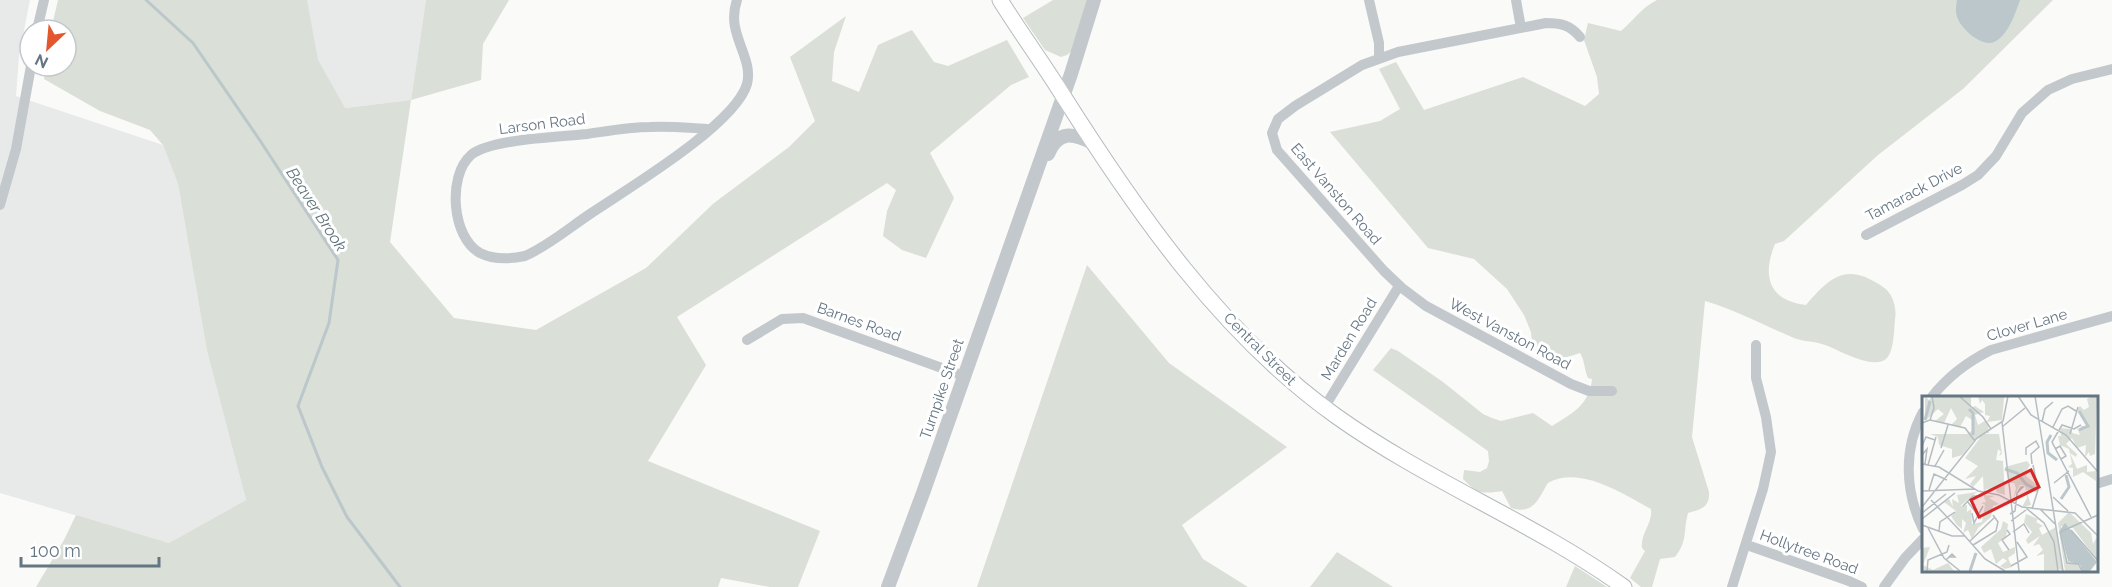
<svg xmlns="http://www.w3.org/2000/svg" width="2112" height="587" viewBox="0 0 2112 587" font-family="Raleway,sans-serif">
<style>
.built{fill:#e8e9e9}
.green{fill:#dadfd7}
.water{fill:#bbc7cb}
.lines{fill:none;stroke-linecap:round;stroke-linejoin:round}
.stream{stroke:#bbc7cb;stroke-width:3}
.secondary-casing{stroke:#b3babf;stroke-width:17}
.minor{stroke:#c3c8cc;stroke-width:10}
.tertiary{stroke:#c3c8cc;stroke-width:14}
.secondary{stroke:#fff;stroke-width:15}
.labels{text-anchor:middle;stroke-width:6;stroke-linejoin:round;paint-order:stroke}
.street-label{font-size:15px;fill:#657683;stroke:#fff}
.water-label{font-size:16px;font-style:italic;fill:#60757c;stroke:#fff}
.inset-river{fill:none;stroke:#bbc7cb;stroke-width:3}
.inset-road{fill:none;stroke:#b5bdc2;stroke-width:1.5}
.view{fill:#d62828;fill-opacity:0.15;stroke:#d62828;stroke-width:3}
.inset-edge{fill:none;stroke:#657683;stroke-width:3}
</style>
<rect width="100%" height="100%" fill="#fafaf8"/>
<!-- built -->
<path class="built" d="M0,0H30L19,56L16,96L163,145L178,184L207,351L246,500L169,543L0,493Z
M240,0H426L411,100L344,108Z"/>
<!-- green -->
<path class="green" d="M58,0H307L318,60L345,108L411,100L426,0H509L483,44L481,80L411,100L390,242L454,318L536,330L646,268L714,203L789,147L815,121L790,57L846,16L834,52L832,81L859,92L878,45L912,30L934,62L948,66L1007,40L1029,77L1011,85L930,153L954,198L926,258L902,250L883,236L887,211L896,190L887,183L677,317L706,365L648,461L820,531L798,587H770L721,578L718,587H36L64,540L76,515L169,543L246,500L207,351L178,184L163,145L150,130L100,111L44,79L45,66H66V30H51Z
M1053,0H1087L1073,50L1067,55L1061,57L1045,50L1023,18Z
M1657,0H2053L1963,89L1878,155L1784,241L1775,244C1762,275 1768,301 1806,305C1831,276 1847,262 1883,287C1893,293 1897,309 1895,319C1894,330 1894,352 1886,359C1872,370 1839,350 1825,345C1815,341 1804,342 1794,338C1765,326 1736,310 1705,301L1692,437L1709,492C1710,508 1701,509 1688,513C1683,531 1688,541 1675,557L1660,559L1652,587H1641L1630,578L1645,551L1642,548C1640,534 1653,523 1651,509C1623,494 1580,465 1548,483C1538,499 1534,515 1511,508L1502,491C1481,494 1478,494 1463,479L1464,470L1480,472L1487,468L1489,461L1488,451L1373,370L1391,348L1398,351L1443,382L1483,414L1492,418L1501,421L1533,413L1552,426C1572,414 1590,404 1592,379L1588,378C1584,369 1585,361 1580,353C1560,360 1553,361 1533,352L1531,332L1524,315L1507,289L1474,259L1428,248L1330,132L1380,121L1400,109L1379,69L1396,62L1424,110L1523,77L1585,106L1599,94L1597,77L1584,40L1588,23L1621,31C1634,20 1642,7 1657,0Z
M1087,265L1169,363L1287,447L1182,525L1203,559L1248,587H977Z
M1337,552L1393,587H1310Z
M1575,566L1607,587H1566Z"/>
<!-- water -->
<path class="water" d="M1957,0H2020C2015,14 2009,33 1996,41C1984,49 1962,30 1958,19C1955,13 1956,6 1957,0Z"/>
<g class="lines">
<!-- stream -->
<path class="stream" d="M146,0L193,43L259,139L338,260L329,323L298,406L322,467L347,517L400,587"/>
<!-- secondary casing -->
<g class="secondary-casing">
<path id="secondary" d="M1000,0C1020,32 1042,62 1062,94C1136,211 1222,335 1336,416C1427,481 1533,522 1624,587"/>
</g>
<!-- minor -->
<path class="minor" d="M1369,0L1379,43V58
M1516,0L1521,28
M37,30L44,0
M1580,37C1570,25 1561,23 1546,23L1398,52L1362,65L1295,106L1278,119L1272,133L1277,150L1384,271L1402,288L1426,306L1571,384L1589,391H1612
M710,129C690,128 670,126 650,127C629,127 608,131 587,134C560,137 490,139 471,155C447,176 452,238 480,253C494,260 511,259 525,256C548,246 569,228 590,214C627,189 735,125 747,84C754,56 725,34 737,0
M0,205L16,149L31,66
M1866,235L1962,185L1978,175L1996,156L2022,113L2048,90L2072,79L2112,69
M747,340L782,319L803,318L964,376
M1931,398C1947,377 1967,362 1991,350L2112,316
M1324,408L1399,286
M1923,412C1903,449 1905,492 1923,529
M2096,484L2112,479
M1747,545L1849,581L1862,587
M1732,587L1763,489L1771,452L1766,417L1756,378V345
M1884,587L1905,558L1923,539"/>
<!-- tertiary -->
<path class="tertiary" d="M1048,154C1058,130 1073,133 1093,143
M888,587L923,493L1071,74L1094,0"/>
<!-- secondary -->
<use href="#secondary" class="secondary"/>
</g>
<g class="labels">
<!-- street labels -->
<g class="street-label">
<text transform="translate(542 124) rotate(-7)" y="5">Larson Road</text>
<text transform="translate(1914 192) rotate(-28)" y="5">Tamarack Drive</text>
<text transform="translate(1336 194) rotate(49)" y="5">East Vanston Road</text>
<text transform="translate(859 322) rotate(20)" y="5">Barnes Road</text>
<text transform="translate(2027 325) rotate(-16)" y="5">Clover Lane</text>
<text transform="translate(1510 334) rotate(28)" y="5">West Vanston Road</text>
<text transform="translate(1349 339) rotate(-59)" y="5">Marden Road</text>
<text transform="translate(1260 349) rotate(45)" y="5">Central Street</text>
<text transform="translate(942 389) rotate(-71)" y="5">Turnpike Street</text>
<text transform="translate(1809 552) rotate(20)" y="5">Hollytree Road</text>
</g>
<!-- water labels -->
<g class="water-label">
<text transform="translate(317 209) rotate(57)" y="6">Beaver Brook</text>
</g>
</g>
<!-- overview -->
<g transform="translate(1922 396)">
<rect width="176" height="176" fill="#fafaf8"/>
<path d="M3,0L7,4L10,0H49V12L53,10L62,16L53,19L56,29L63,25L66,29L67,37L60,38H77L80,58L77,60L79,56L76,53L74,64L81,65L83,99L74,96L75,92L64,93L63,99L73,100L67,102L77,108L71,110L69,121L56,132L50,143L46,134L41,137L44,127L40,123V133L35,129L29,120L34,115L22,106L27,103L31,111L30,103L37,107L35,99L55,96L38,110L45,109V116L49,113L50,128L60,126L63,109L59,107L64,106L62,101L61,80L51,91L48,88L54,80L43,83L56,70L43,62L58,42L53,43L40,59L30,62V53L17,49L16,41L8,38H45L51,34L50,24L44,20L38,31L29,29L35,23L29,12L22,27L13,25L22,18L16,13L3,25ZM56,0H86L82,2L80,24L65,26L68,20L63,19V8L60,4L58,8ZM170,0H175L173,58L168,60L167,56L163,61L164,49L155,52L150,42L144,48L155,58L154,61L148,57L155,73L165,69V76L174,75V85L161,76L151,81V72L146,71L150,68L147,53L138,49L136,40H139L138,32L148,33L154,43L150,37L158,39L155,32L158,34L159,30H166L155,13L158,10L162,14L167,11L165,3ZM105,65L108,69L105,74L109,72L104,80L115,89L116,96L104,94L109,109L100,111L105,102L103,90L98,89L91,103L94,92L92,87H87L83,71ZM147,116L169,137L171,148L175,141V164L151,132L139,130L145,165L154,167L159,175H143L136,127ZM104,118L116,123L114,126L121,130L117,132L120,139L134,131L141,175L135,172L137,175H122V158L114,160L121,154L117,148L111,150L118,140L106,148L104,144L110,136L102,126ZM81,125L86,128L84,141L76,147L81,156L93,151V157L86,162L90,171L83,173L78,170L85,165L81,162L74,168L69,153L62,157L59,151L79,133ZM8,151L1,169L11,174L26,167L32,175L35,174L32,175H0V152Z" fill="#dadfd7"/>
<path d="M143,127L175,166L168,175H160L158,169L146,165L138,134Z" fill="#bbc7cb"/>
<path class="inset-river" d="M47,13L51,17V39M3,24L8,5M157,34L166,30L157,15M129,39L125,46L126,57L135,64M83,73L95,77L104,88L115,94M139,103L147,91L144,79M48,175L54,157"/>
<path class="inset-road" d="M37,0L61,21L69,33M96,0L109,19L144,39L176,76M113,0L141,175M8,24L43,32L53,45M80,26L97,175M120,26L123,13L131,6M0,27L8,24L12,12L10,0M159,29L152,33L140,29L130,46L169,121M80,31L103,12M131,31L140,13L146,10L154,15M148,38L156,11M0,50L4,41L13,44M19,52L26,29M133,53L138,50L144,60L139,63M0,59L5,53L3,68M104,59V52L114,45L117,51L109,58L110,68M0,68L17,71L56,95L77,99L100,111L153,117L176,140M6,69L14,41M13,70L22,54M132,87L147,75M7,94L12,78L25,84M0,95L53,93M131,101L146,115M9,104L43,140M45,105L59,123M41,110L51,100H60M0,111L55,42L81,25L86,0M104,112L122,127L132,146L136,175M110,113L116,94L111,69M118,113L133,128M0,117L24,98M50,117L52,127L61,110M88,118L93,115L95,98V97L96,96L99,91H101L95,97M0,123L33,97M89,125L104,114M0,129L30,140H43M6,132L22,162L38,175M85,134L88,138L80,144L87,154M149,134L176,165M17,135L18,126L33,116M91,136L102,128L107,137M42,139L63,163L83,175M48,145L73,121M51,149L74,135L76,126L71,119M24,164L30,158L33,161H27M89,170L105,161L95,146M5,175L6,164L25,156L27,149M160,175L156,168L145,167L138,136L176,119"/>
<path class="view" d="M109,74L117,91L57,121L49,104Z"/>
<rect width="176" height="176" class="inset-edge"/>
</g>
<!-- north arrow -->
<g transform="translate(48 48) rotate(206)"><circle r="28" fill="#ffffff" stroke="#c1c8cd" stroke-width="1.5"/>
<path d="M0-4.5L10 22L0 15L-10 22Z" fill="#e4572e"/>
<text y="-9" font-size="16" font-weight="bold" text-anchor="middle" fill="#657683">N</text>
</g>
<!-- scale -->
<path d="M21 557v9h138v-9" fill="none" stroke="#657683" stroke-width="3"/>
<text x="30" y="557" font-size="18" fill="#657683" stroke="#ffffff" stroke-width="4.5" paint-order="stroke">100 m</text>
</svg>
